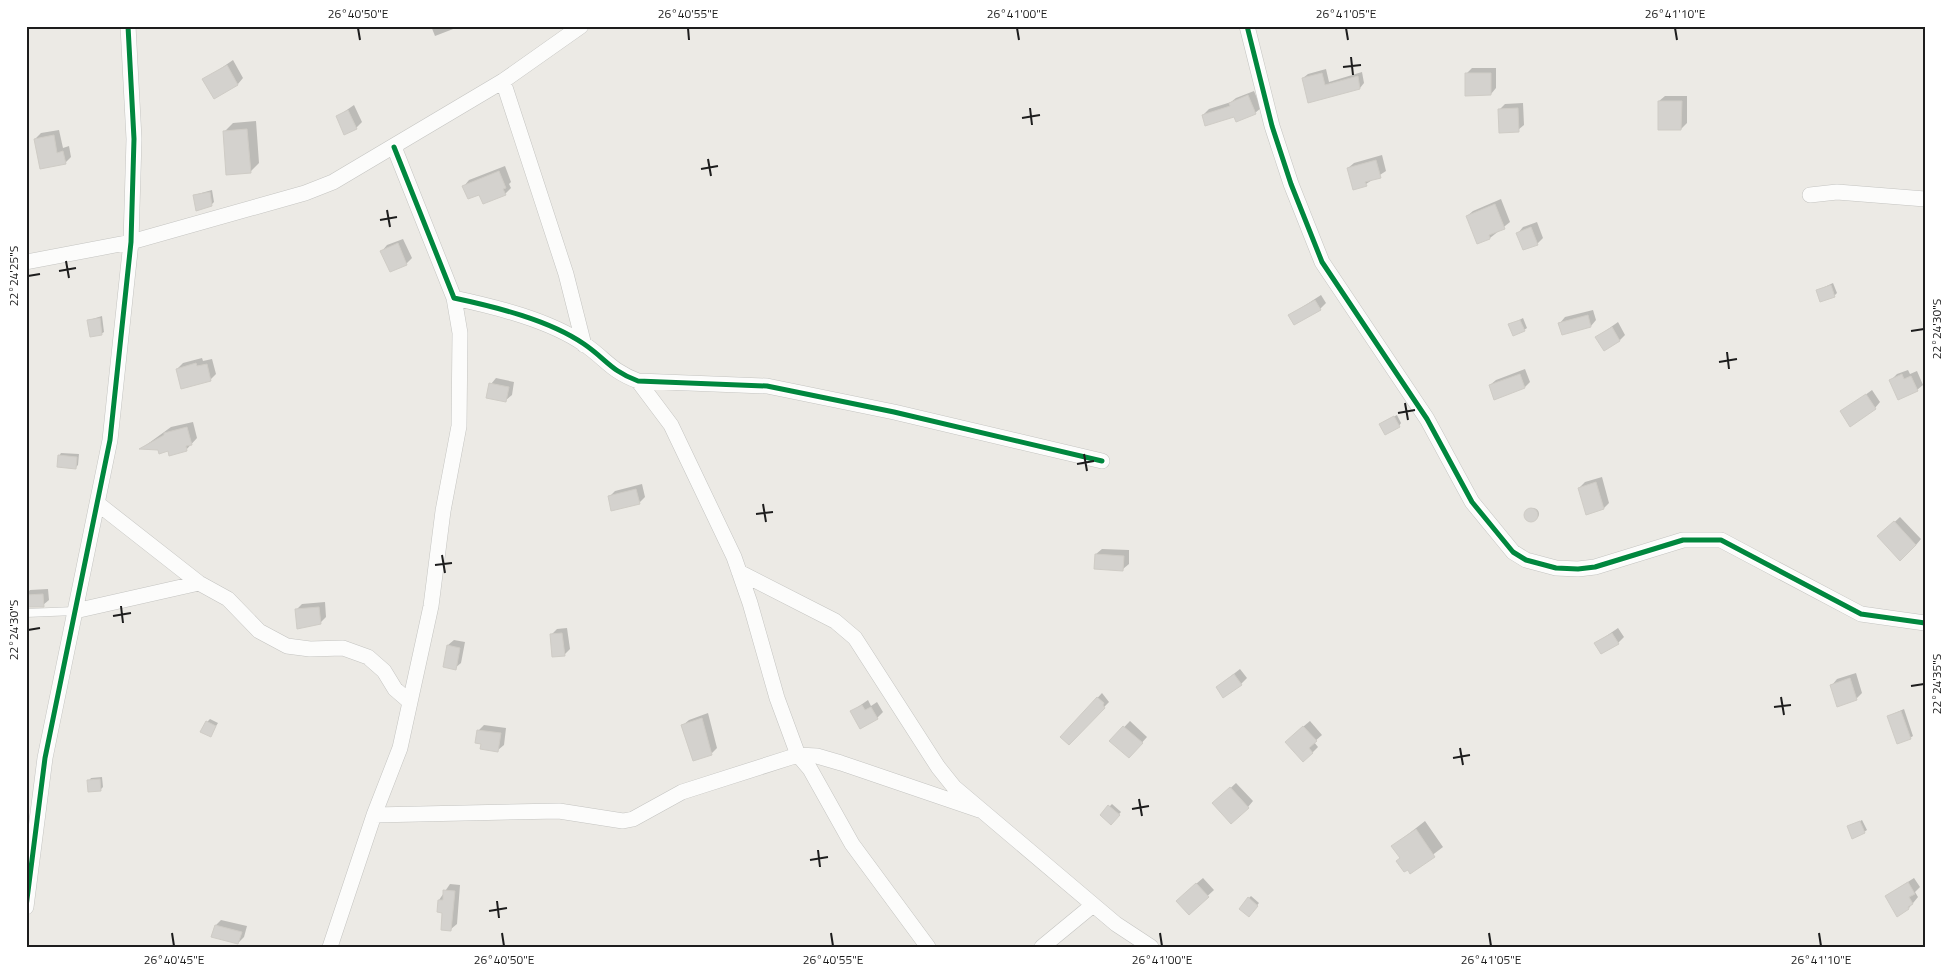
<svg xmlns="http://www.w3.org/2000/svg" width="1951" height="973" viewBox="0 0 1951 973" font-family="'Titillium Web',sans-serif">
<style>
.shadow{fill:#0003}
.building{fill:#d4d2ce;stroke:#cfccc6}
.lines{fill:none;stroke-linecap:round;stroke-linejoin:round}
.service-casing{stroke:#c4c4c1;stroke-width:9}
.minor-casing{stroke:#c4c4c1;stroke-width:16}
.service{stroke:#fcfcfb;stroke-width:8}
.minor{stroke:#fcfcfb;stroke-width:15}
.cycleway-casing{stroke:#fff;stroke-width:8}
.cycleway{stroke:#00873e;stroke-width:5}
.ticks{fill:none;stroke:#1d1d1d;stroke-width:2}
.neatline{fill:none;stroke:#1d1d1d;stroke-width:2}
.ticks-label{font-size:12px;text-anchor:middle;fill:#1d1d1d}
</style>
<rect width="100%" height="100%" fill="#eceae5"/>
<!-- shadow -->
<path class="shadow" d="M431,26H461L435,36Z
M233,60L243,78L238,84L204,80Z
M1472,68H1496V88L1491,94L1466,74Z
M1326,69L1329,82L1362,72L1364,83L1360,88L1309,102L1303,78L1308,74Z
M1254,91L1261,108L1255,113L1203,115L1209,109L1231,102L1236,98Z
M1665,96H1687V123L1681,129L1659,101Z
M1523,103L1524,125L1518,130L1500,109L1505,104Z
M354,105L362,122L356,128L338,116Z
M256,121L259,163L250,172L224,132L233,123Z
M59,130L63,148L69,146L71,157L65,163L35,139L41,133Z
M1382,155L1386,171L1366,184L1348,168L1354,163Z
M505,166L511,182L509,184L511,188L505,194L479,193L464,186L469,180Z
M212,190L214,202L211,205L194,195Z
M1501,199L1510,222L1490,238L1467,216L1473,211Z
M1537,222L1543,238L1537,244L1518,233L1523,227Z
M403,239L412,258L406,264L382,251L387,245Z
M1833,283L1837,293L1834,296L1818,290Z
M1321,295L1326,303L1320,309L1290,315Z
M1593,310L1596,320L1591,326L1560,323L1565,317Z
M102,316L104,332L101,334L89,320Z
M1523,318L1527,328L1524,330L1510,325Z
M1618,322L1625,335L1620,340L1597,337Z
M202,358L203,361L212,359L216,374L210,380L177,369L183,363Z
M1525,369L1530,382L1525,387L1490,385L1496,380Z
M1908,370L1910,374L1917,371L1923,385L1917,390L1891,380L1897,374Z
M496,378L514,382L512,395L506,400L491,384Z
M1872,390L1880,402L1875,408L1842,412Z
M1397,415L1401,423L1399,426L1383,422Z
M193,422L197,438L186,450L142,448L171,427Z
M61,453L79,454L78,465L76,467L59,456Z
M1602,477L1609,503L1604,508L1579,488L1585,482Z
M642,484L645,497L639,503L609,497L615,491Z
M1527 514a6 6 0 1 1 12 0a6 6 0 1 1-12 0Z
M1900,517L1921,539L1916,545L1885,531Z
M1102,549L1129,550V564L1123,569L1096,554Z
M48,589L49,600L43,605L26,606V594L30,590Z
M325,602L326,617L320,623L296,610L302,604Z
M567,628L570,649L564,655L551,635L557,629Z
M1618,628L1624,637L1618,643H1596Z
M454,640L465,642L461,663L455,668L448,645Z
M1240,669L1247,678L1241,684L1217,687Z
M1856,673L1862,693L1856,699L1832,685L1837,679Z
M1102,693L1109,702L1069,743L1062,736Z
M868,700L871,706L877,702L883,712L877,718L852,711Z
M1904,709L1913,736L1910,738L1888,716Z
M708,713L717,748L712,753L683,725L689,720Z
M210,719L218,723L210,736L207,722Z
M1130,721L1147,737L1129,757L1111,741Z
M1310,721L1322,735L1314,742L1318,747L1312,753L1292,736Z
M484,725L506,728L504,745L498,750L482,743L478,731Z
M102,777L103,787L100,790L89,781L91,778Z
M26,778L29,796L26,798Z
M1236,783L1253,801L1248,807L1220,798Z
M1112,804L1121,812L1111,823L1102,814Z
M1862,820L1867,830L1864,832L1849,827Z
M1425,821L1443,847L1410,872L1393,846Z
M1203,878L1214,890L1189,913L1183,895Z
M1914,878L1920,887L1915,892L1918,897L1909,908L1886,896Z
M450,884L460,885L457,924L451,929L439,900Z
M1251,896L1259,903L1249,915V898Z
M221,920L247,926L244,937L238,943L216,925Z"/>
<!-- building -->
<path class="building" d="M227,65L238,85L214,99L202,79Z
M1322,73L1325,85L1358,76L1360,89L1308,103L1302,78Z
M1465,73H1491V95L1465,96Z
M1248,95L1256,114L1236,122L1234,117L1205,126L1202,115L1230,106L1229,103Z
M1658,101H1682L1681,130H1658Z
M1518,108L1519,132L1499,133L1498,109Z
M348,110L357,129L344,135L336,116Z
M247,129L251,173L226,175L223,131Z
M54,135L57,153L63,151L66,164L40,169L34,139Z
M1376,160L1381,178L1365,182L1367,186L1353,190L1347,168Z
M499,171L506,188L503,189L506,195L483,204L479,195L468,199L462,186Z
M210,192L212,206L196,211L193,195Z
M1495,204L1505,229L1489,235L1490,239L1477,244L1466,216Z
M1531,227L1538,245L1523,250L1516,233Z
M398,243L407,265L390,272L380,251Z
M1831,285L1835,297L1820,302L1816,290Z
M1315,300L1321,310L1294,325L1288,315Z
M1588,315L1591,327L1562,335L1558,323Z
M100,318L102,335L90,337L87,320Z
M1520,320L1525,331L1513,336L1508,324Z
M1612,327L1620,341L1604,351L1595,337Z
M196,363L197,366L207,364L211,381L181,389L176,369Z
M1520,374L1525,388L1494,400L1489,385Z
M1902,374L1904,379L1911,376L1918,391L1898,400L1889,380Z
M489,383L509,387L506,402L486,398Z
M1866,394L1876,409L1850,427L1840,411Z
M1394,416L1400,427L1385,435L1379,424Z
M187,427L192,445L186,446L187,451L169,456L168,451L159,454L158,450L139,449L164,435V433Z
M58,455L77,457L76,469L57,467Z
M1596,482L1604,509L1586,515L1578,488Z
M636,489L640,504L611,511L608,496Z
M1524 515a7 7 0 1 1 14 0a7 7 0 1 1-14 0Z
M1894,521L1916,545L1900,561L1877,536Z
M1095,554L1124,556L1123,571L1094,569Z
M43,594L44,607H26V595Z
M319,607L321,624L297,629L295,609Z
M562,633L565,656L552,657L550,634Z
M1612,633L1619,644L1601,654L1594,643Z
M447,645L460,648L456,670L443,667Z
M1234,674L1242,685L1223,698L1216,687Z
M1850,678L1857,700L1837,707L1830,685Z
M1097,697L1104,703L1103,705L1105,708L1069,745L1060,737Z
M862,705L865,710L871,707L878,719L860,729L850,711Z
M1901,711L1911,739L1897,744L1887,716Z
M702,718L712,755L693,761L681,725Z
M206,721L216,726L211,737L200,732Z
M1123,726L1143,743L1129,758L1109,741Z
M1303,726L1317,741L1309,748L1313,753L1303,762L1285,742Z
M477,730L501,733L498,752L480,749L481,744L475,743Z
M100,779L101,791L88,792L87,780Z
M1230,787L1249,808L1231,824L1212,803Z
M1108,805L1120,815L1111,825L1100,815Z
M1860,821L1865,833L1852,839L1847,826Z
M1416,829L1435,857L1410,874L1408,870L1404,872L1396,861L1400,858L1391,846Z
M1908,882L1915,894L1909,897L1913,904L1908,907L1909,909L1897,917L1885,896Z
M1196,883L1209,897L1189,915L1176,901Z
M443,890L455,891L451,931L441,930L442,913L437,912L438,900H443Z
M1248,897L1258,906L1249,917L1239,909Z
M215,925L242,932L238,944L211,937Z"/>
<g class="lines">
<!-- service casing -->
<g class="service-casing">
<path id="service" d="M26,613L75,611"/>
</g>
<!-- minor casing -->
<g class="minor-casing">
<path id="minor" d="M1247,26L1272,126L1291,184L1322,262L1427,419L1472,502L1513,552L1526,560L1556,568L1578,569L1595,567L1683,540H1721L1861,614L1925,623
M503,81L566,274L584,345
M394,147L454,298C496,307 549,320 584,344C606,359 611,371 638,381L767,386L894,412L1102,461
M1810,195L1837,192L1925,199
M26,262L131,242L305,193L333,182L503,81L581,26
M638,381L671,425L734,557L750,603L777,698L798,755L810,769L852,844L928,947
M97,503L199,583L228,599L259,631L287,646L310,649L343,648L368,657L384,671L395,689L410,702
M739,572L835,621L855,638L938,767L954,787L1116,924L1151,947
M75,611L199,583
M374,815L559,811L623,821L633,819L682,792L798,755L817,756L841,763L979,810
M26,907L45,758L110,440L131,242L134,139L128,26
M330,947L374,815L400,748L431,606L443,511L459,426L460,333L454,298
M1042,947L1093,905"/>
</g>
<!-- service -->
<use href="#service" class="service"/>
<!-- minor -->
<use href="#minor" class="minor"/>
<!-- cycleway casing -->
<g class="cycleway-casing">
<path id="cycleway" d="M1247,26L1272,126L1291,184L1322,262L1427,419L1472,502L1513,552L1526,560L1556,568L1578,569L1595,567L1683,540H1721L1861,614L1925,623
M394,147L454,298C496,307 549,320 584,344C606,359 611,371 638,381L767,386L894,412L1102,461
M26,907L45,758L110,440L131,242L134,139L128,26"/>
</g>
<!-- cycleway -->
<use href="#cycleway" class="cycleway"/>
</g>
<!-- ticks -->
<path class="ticks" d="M358,28L360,40M688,28L689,40M1017,28L1019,40M1346,28L1348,40M1675,28L1677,40M1351,57L1353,75M1343,67L1361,65M1030,108L1032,125M1022,118L1040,115M708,159L711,176M701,169L718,166M387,210L390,227M380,220L397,217M66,261L69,278M59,271L76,268M28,276L40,274M1911,331L1924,329M1727,352L1729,369M1719,362L1737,359M1405,403L1408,420M1398,413L1415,410M1084,454L1087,471M1077,464L1094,461M763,504L766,522M756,514L773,512M442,555L445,573M435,565L452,563M121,606L123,623M113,616L131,613M28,630L40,628M1911,686L1924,684M1781,697L1784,715M1774,707L1791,705M1460,748L1463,765M1453,758L1470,755M1139,799L1142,816M1132,809L1149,806M818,850L820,867M810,860L828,857M497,901L499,918M489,911L507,908M172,933L174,946M502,933L504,946M831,933L833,946M1160,933L1162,946M1489,933L1491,946M1819,933L1821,946"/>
<!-- border -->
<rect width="1951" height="973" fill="none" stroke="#ffffff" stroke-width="55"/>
<rect x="28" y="28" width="1896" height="918" class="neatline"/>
<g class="ticks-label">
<text x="358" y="18">26°40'50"E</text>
<text x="688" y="18">26°40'55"E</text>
<text x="1017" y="18">26°41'00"E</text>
<text x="1346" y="18">26°41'05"E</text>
<text x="1675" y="18">26°41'10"E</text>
<text transform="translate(14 276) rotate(-90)" y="4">22°24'25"S</text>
<text transform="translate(1937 329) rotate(-90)" y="4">22°24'30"S</text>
<text transform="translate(14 630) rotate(-90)" y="4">22°24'30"S</text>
<text transform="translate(1937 684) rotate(-90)" y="4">22°24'35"S</text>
<text x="174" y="964">26°40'45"E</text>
<text x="504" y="964">26°40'50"E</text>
<text x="833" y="964">26°40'55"E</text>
<text x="1162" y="964">26°41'00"E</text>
<text x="1491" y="964">26°41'05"E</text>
<text x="1821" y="964">26°41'10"E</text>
</g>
</svg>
